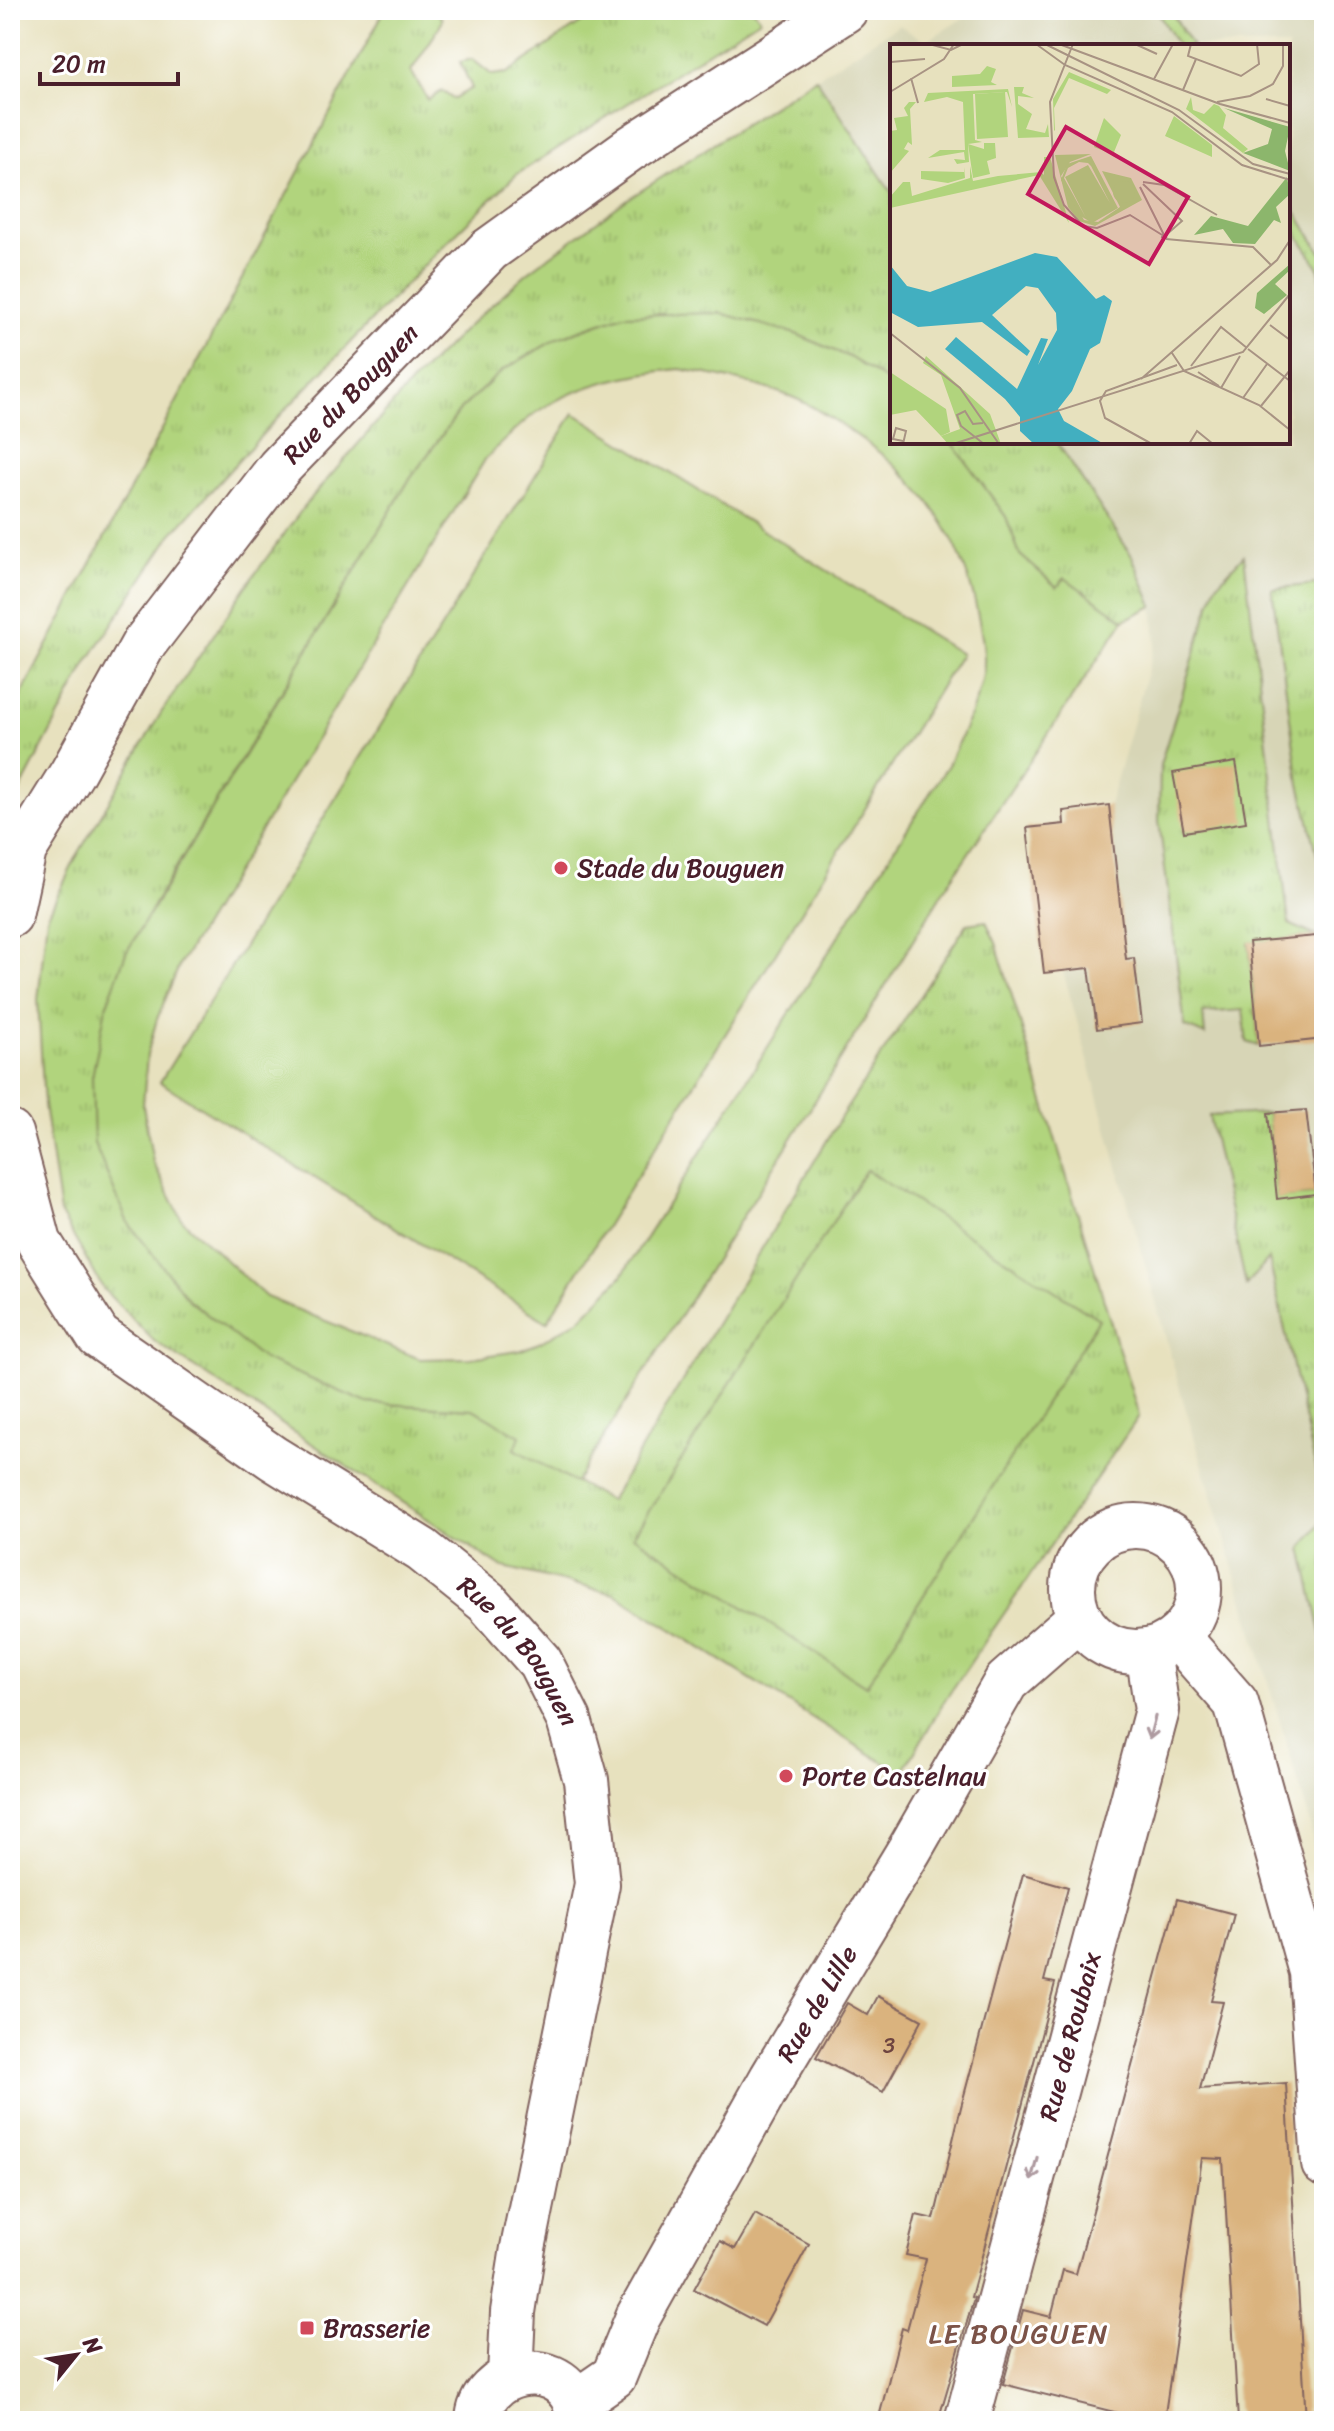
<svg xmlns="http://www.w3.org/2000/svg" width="1334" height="2431" viewBox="0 0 1334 2431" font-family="Sriracha,sans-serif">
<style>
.built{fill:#d7d5b6}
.grass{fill:url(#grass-tufts);stroke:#7e7a54;stroke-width:2}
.park{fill:#b1d47d;stroke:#7e7a54;stroke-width:2;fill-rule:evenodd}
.building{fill:#dab37e}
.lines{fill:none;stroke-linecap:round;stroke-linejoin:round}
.minor-casing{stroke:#81635e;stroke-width:48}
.tertiary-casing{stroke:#81635e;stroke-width:48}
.minor{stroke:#fff;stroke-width:44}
.tertiary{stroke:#fff;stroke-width:44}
.oneway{stroke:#ae9aa0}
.poi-dot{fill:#d1495b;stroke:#fff;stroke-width:3}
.labels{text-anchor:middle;stroke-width:6;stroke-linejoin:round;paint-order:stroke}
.number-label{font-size:22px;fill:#6e4440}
.street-label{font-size:26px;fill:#4a1f2b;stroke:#fff}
.poi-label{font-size:26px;fill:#4a1f2b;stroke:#fff;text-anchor:start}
.neighbourhood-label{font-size:28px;letter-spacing:2px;fill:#7c5348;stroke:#fff}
.inset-road{fill:none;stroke:#a89383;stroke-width:2}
.view{fill:#c2185b;fill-opacity:0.15;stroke:#c2185b;stroke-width:4}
.inset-edge{fill:none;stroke:#4a1f2b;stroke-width:4}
</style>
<defs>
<pattern id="grass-tufts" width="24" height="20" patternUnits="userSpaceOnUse" patternTransform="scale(2)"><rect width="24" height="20" fill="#b1d47d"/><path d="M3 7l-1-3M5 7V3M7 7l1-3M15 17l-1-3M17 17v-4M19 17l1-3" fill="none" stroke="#9ab66c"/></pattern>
</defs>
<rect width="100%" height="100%" fill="#fff"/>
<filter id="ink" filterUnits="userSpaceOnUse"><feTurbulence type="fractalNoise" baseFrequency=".0125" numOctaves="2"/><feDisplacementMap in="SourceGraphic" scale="16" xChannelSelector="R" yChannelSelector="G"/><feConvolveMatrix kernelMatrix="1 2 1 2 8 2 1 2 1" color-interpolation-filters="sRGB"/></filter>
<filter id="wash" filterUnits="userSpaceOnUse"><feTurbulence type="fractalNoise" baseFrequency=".006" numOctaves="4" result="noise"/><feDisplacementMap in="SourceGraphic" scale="32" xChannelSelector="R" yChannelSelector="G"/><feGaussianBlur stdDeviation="1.8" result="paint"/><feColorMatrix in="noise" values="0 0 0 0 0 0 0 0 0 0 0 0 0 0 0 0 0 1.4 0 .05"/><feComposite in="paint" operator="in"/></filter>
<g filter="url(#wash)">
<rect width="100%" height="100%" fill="#e7e1be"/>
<!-- built -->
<path class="built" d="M977,10H1324V1905L1308,1815L1184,1403L1063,971L1080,969L1079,951L1109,805L1156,641L1153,606L1132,556L1057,442H1288V46H892V193L816,78L899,25L926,41Z"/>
<!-- grass -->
<path class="grass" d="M381,10H436L442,19L439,28L411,71L428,100L442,91L453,99L472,88L460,62L472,59L492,75L507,73L600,10H754L760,19L516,175L439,250L269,427L171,535L88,661L10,809V716L383,13Z
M1156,10H1170L1192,46H1178Z
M816,78L892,193V384L849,357L720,314L624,315L558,338L502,371L461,409L408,482L153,906L94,1143L367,1403L473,1409L521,1436L516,1449L610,1501L841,1117L967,924L986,921L996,943L1139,1416L943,1703L902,1774L615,1594L500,1566L154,1341L104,1290L60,1213L44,1105L38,1000L47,917L77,856L161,713L252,578L306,504L410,384L467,327L527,273L625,201Z
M1288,199L1321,252L1324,251V302L1319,268L1288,219Z
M952,442H1057L1132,556L1153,606L1124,620L1065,579L1058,588L1020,555L1006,517Z
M1244,555L1289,924L1316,936L1249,943L1259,1046L1247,1042L1243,1010L1203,1013L1205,1035L1185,1026L1159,821L1160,765L1216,585Z
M1324,583V882L1298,776L1272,589Z
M1268,1113L1277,1198L1323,1194L1324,1505L1269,1259L1246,1285L1209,1116Z
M1324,1518V1645L1302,1548Z"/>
<!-- park -->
<path class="park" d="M720,313L796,334L849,357L892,384V442H952L1006,517L1020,555L1057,587L1065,578L1124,620L942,893L812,1106L575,1483L515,1449L520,1436L473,1409L367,1403L263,1359L189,1300L127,1221L94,1143L92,1077L106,1007L126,953L408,482L461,409L502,371L558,338L624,315ZM680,369C718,376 755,383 792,397C810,404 828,416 844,427C912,471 956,522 975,602C980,627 988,655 982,680C975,709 960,737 948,765L621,1277L580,1319L539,1343L519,1351L470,1358L420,1359L266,1297L182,1220L153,1162L143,1106L147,1055L157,1019L179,966L486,458C505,440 525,418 548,405C588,382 634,373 680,369Z
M574,413L961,654L547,1322L160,1082Z
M866,1170L1099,1319L866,1686L633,1536Z"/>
<g id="blocks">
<!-- building -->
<path class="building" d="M1236,762L1246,822L1184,832L1173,773Z
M1109,805L1126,959L1134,958L1142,1023L1097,1029L1089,968L1044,973L1027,828L1064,824L1063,811Z
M1316,936L1324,1009V1039L1259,1046L1249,942Z
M1306,1110L1316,1194L1277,1199L1268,1113Z
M1023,1874L1068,1887L1044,1981L1055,1983L971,2297L974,2298L938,2421H878L902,2328L907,2330L926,2259L906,2255L916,2215L934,2219L961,2107Z
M1177,1899L1234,1914L1211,2001L1223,2002L1200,2089L1286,2083L1306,2421H1238L1223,2159L1202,2158L1164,2421H1150L1003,2384L1023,2310L1051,2317L1063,2270L1076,2274Z
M878,1996L922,2020L883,2092L816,2057L847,2003L868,2015Z
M755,2214L809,2244L764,2326L694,2289L720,2241L735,2249Z"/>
</g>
</g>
<g filter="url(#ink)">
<use href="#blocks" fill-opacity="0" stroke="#81635e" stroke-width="2"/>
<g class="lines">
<!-- minor casing -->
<g class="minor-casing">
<g id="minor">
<circle cx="1136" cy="1589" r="63"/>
<path d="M1178,1637L1236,1703L1311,1972L1324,2164"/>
<path id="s1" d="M575,2403L614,2376L638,2317L772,2078L910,1849L1006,1682L1079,1618"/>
<path id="s2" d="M967,2421L1157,1710L1148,1651"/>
</g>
</g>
<!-- tertiary casing -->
<g class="tertiary-casing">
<g id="tertiary">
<path id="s3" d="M10,915L24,850L72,773L143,645L279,468L489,250L631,148L845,10"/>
<path id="s4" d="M10,1133L39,1242L98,1336L273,1458L422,1550L487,1602L540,1662L569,1720L586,1780L597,1884L523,2248L513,2312L510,2376"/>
<path d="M478,2421C480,2371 555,2354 575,2402C577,2408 577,2415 578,2421"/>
</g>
</g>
<!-- minor -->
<use href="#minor" class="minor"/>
<!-- tertiary -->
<use href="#tertiary" class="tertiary"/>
</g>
<!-- one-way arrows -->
<defs><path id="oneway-shaft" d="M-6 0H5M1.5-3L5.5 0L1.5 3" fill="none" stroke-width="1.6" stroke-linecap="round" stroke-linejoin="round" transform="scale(2)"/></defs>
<g class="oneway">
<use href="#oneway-shaft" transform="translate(1152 1728) rotate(105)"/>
<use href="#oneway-shaft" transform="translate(1034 2169) rotate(105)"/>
</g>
</g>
<!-- markers -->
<g class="poi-dot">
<circle cx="561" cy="868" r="8"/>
<circle cx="786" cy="1776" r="8"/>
<rect x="299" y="2320" width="16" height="16" rx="4"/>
</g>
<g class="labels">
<!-- number labels -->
<g class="number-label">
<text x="889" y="2053">3</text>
</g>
<!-- street labels -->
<g class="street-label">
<text dy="9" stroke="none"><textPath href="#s3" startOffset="630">Rue du Bouguen</textPath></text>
<text dy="9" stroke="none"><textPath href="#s4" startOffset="754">Rue du Bouguen</textPath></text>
<text dy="9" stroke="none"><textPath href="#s1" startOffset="472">Rue de Lille</textPath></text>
<text dy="9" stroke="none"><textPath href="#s2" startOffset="398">Rue de Roubaix</textPath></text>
</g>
<!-- poi labels -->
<g class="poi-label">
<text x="577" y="877">Stade du Bouguen</text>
<text x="802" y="1785">Porte Castelnau</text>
<text x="323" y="2337">Brasserie</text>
</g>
<!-- neighbourhood labels -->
<g class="neighbourhood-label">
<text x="1019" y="2343">LE BOUGUEN</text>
</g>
</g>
<!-- overview -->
<g transform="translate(890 44)">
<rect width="400" height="400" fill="#e7e1be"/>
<path d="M97,22L106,25L101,38L107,41L62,43V32L90,30ZM179,28L221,46L217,50L179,34L164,64L165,87L164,86L163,55ZM134,43L132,49L144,54L128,52V60L142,70L136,85L155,89L158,80L159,93L128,94L124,43ZM118,45L122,63L117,48L83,50L85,96L92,98L78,100L79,118L67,120L64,115L75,116L74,108L38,114L50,106H75L73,58L57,53L34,58L38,49ZM19,58H26L20,65L22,101L18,98L14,105L19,107L0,129V87L7,86L4,74L18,72L14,64ZM214,74L231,91L224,108L229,113L204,103ZM201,110L180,118L171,132L194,176L208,178L230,163L212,127L241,134L252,156L205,182L189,177L178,163L165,111ZM154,113H160L179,179L149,131L0,164V153L13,138H20L22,152L80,134V122L83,137L108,132L151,128L154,131ZM74,123L75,134L58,139L31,135V127L74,128ZM36,312L100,370L111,400H58L51,392L70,385L51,331L33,319Z" fill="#b1d47d"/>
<path d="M334,64L400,83L395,107L400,127L353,109L378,100L382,85ZM397,133L400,150L386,163L391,179L384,176L365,200L343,199L333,185L304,191L321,172L358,182ZM400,220V226L385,240L397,251L374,270L365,264L367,249Z" fill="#8cb66c"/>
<path d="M115,48L118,93L87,95L85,50ZM301,53L303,66L314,70L324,60L329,62L336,71L333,84L358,105L353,109L296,65ZM284,72L322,101V113L275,92ZM94,99H105L106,114L97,117L100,130L83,134L78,100L94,105ZM201,112L228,164L202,179L189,171L171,136L177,120ZM189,118L198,119L201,122L220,159L198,121L175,133L196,174L174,134L178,124ZM223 148a11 11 0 1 1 22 0a11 11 0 1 1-22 0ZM0,328L56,365L60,388L51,392L26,366L0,371Z" fill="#b1d47d" fill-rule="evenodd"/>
<path d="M145,209L167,213L206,255L214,251L222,257L210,299L200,305L182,347L168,365L174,377L214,400H144L130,387V373L115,355L55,305L66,293L127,345L151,294L158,295L148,321L167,286L166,269L148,244L136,242L102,271L140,307L137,312L92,278L28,283L0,268V221L17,242L40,248Z" fill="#42afc0"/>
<path class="inset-road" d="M39,0L61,6L73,0M146,0L175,21L282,68L352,121L400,136M155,0L289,66L363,120L400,130M169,0L330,60L400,79M183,0L160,58L164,133L174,161L193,182L207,184L240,171L277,194L271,193M245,0L267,10M301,0L298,12L351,32L369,20L367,0M1,18L35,15M21,34L28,59M264,35L283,0M293,46L306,15M0,48L54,15L64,0M376,55L400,62M327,58L360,52L383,40L393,22V0M253,138L274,141L327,171M253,140L292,177L276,191M250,143L274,191M276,195L363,203L381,221M380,281L400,296M0,289L70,344L109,400M358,305L400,337M282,309L294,327L369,361L400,386M301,322L331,283L357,304M308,328L329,342M251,335L387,216L400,196M331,344L350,312M353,354L377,320M371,362L400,326M93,379L83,380L75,367L67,371L71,382L94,400M13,397L3,395L6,384L16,387L13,400M63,400L353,308L400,250M262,400L215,374L210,357L216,347L287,321M299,400L307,387L323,400"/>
<path class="view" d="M176,83L298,153L259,220L138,150Z"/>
<rect width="400" height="400" class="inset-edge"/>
</g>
<!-- margin -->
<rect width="1334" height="2431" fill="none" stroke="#fff" stroke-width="40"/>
<!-- north arrow -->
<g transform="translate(76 2355) rotate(60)" stroke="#ffffff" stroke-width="6" paint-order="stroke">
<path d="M0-6L14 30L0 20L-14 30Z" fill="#4a1f2b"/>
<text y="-12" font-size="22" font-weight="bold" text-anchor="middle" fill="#4a1f2b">N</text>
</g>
<!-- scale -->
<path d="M40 72v12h138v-12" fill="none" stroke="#4a1f2b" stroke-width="4"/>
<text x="52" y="72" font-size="24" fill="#4a1f2b" stroke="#ffffff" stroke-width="6" paint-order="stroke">20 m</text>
</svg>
